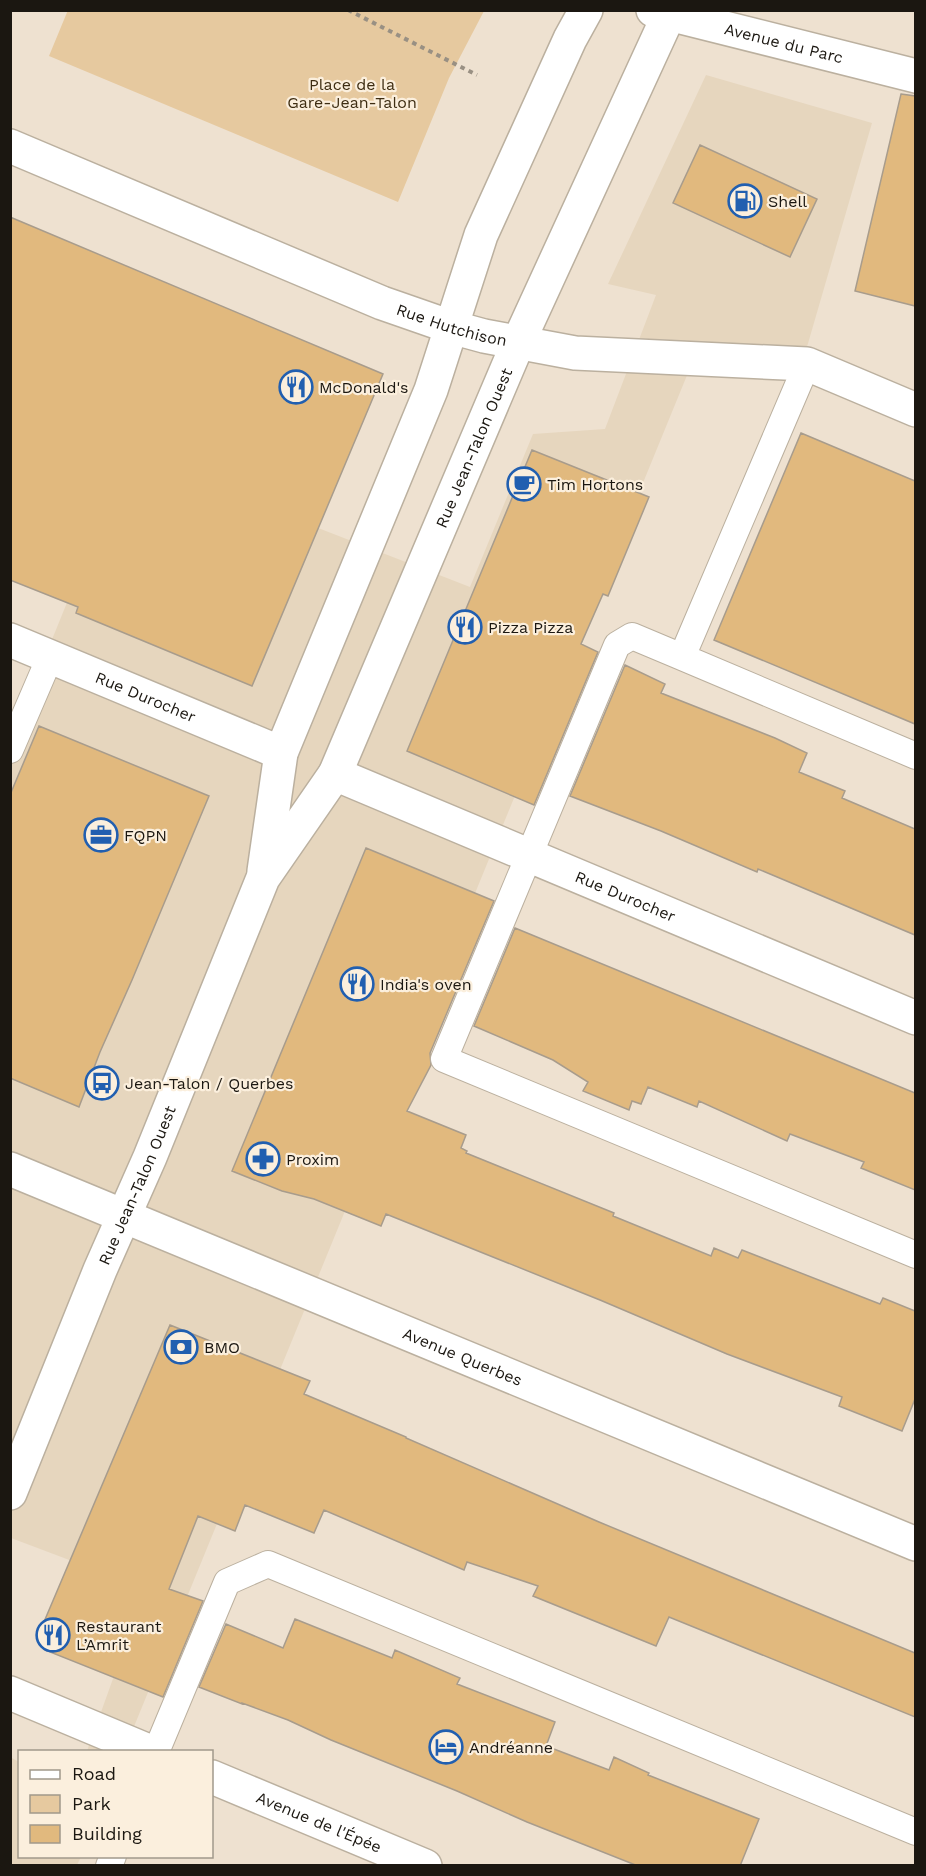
<svg xmlns="http://www.w3.org/2000/svg" width="926" height="1876" viewBox="0 0 926 1876" font-family="'Work Sans',sans-serif">
<style>
.built{fill:#e6d6be}
.green{fill:#e6c99f}
.building{fill:#e1b97e;stroke:#a89c8c;stroke-width:1.5}
.lines{fill:none;stroke-linecap:round;stroke-linejoin:round}
.lane-casing{stroke:#bbb09f;stroke-width:28}
.street-casing{stroke:#bbb09f;stroke-width:36}
.secondary-casing{stroke:#bbb09f;stroke-width:36}
.path{stroke:#999083;stroke-width:4;stroke-dasharray:4.5 4.5;stroke-linecap:butt}
.lane{stroke:#fff;stroke-width:26}
.street{stroke:#fff;stroke-width:33}
.secondary{stroke:#fff;stroke-width:33}
.labels{text-anchor:middle;stroke-width:4.5;stroke-linejoin:round;paint-order:stroke}
.street-label{font-size:16px;fill:#1b1711;stroke:#fbefdd}
.park-label{font-size:16px;fill:#3e2d12;stroke:#fbefdd}
.poi-label{font-size:16px;fill:#1b1711;stroke:#fbefdd;text-anchor:start}
</style>
<rect width="100%" height="100%" fill="#eee1d0"/>
<!-- built -->
<path class="built" d="M706,75L872,123L800,371L699,346L124,1751H87L119,1662L72,1561L11,1538L10,743L133,440L10,219L375,370L313,526L470,587L533,434L605,429L656,295L608,284Z
M10,1757L19,1762L20,1856L81,1857L77,1865H11Z"/>
<!-- green -->
<path class="green" d="M68,10H484V11L449,78L398,202L49,56Z"/>
<!-- building -->
<path class="building" d="M901,94L915,96V306L855,291Z
M700,145L817,199L790,257L673,203Z
M10,217L383,374L252,686L76,613L78,607L10,580Z
M801,433L915,481V724L714,640Z
M532,450L649,497L608,596L603,594L581,644L598,652L534,805L407,751Z
M625,665L665,684L661,693L775,738L807,753L799,772L845,791L842,798L915,829V935L758,869L757,872L661,831L570,796Z
M39,726L209,796L132,980L100,1052L79,1107L10,1078V795Z
M366,848L494,901L430,1053L431,1065L407,1111L466,1135L461,1148L467,1151L466,1153L614,1213L613,1216L711,1256L714,1248L738,1258L742,1250L880,1304L883,1298L915,1311V1399L902,1431L839,1406L842,1397L727,1354L600,1300L386,1214L381,1226L314,1199L282,1191L232,1171Z
M515,928L915,1093V1190L861,1168L864,1162L790,1134L787,1141L699,1101L697,1107L648,1087L641,1104L632,1101L629,1110L583,1091L588,1082L553,1060L474,1026Z
M170,1325L310,1381L304,1394L406,1437V1438L599,1522L915,1653V1717L669,1617L656,1646L533,1596L538,1586L467,1562L464,1570L324,1510L314,1533L245,1505L235,1531L198,1516L169,1589L203,1601L163,1697L45,1650L38,1636Z
M295,1619L392,1658L395,1650L460,1678L457,1684L555,1722L546,1746L609,1770L614,1757L649,1773L648,1775L759,1819L740,1866H638L527,1822L457,1791L331,1740L288,1720L242,1703V1704L199,1687L226,1624L283,1648Z"/>
<g class="lines">
<!-- lane casing -->
<g class="lane-casing">
<path id="lane" d="M807,364L682,657L916,756
M682,657L632,636L617,645L444,1059L916,1255
M10,750L50,657
M156,1752L227,1582L268,1564L916,1832
M109,1866L113,1856"/>
</g>
<!-- street casing -->
<g class="street-casing">
<g id="street">
<path id="s1" d="M10,146L382,303L451,327L484,336L575,353L807,364L916,410"/>
<path id="s2" d="M10,640L281,753"/>
<path id="s3" d="M335,774L916,1018"/>
<path d="M10,1693L151,1752"/>
<path id="s4" d="M212,1777L425,1866"/>
</g>
</g>
<!-- secondary casing -->
<g class="secondary-casing">
<g id="secondary">
<path id="s5" d="M653,10L916,76"/>
<path d="M264,871L281,753L431,390L481,235L570,39L586,10"/>
<path id="s6" d="M10,1169L916,1544"/>
<path id="s7" d="M10,1493L100,1270L150,1157L263,878L335,774L518,343L671,10"/>
</g>
</g>
<!-- path -->
<path class="path" d="M348,10L477,75"/>
<!-- lane -->
<use href="#lane" class="lane"/>
<!-- street -->
<use href="#street" class="street"/>
<!-- secondary -->
<use href="#secondary" class="secondary"/>
</g>
<!-- icons -->
<defs>
<g id="fuel-ring" transform="scale(1.725)"><circle r="9.5" fill="#fbefdd" stroke="#215fb0" stroke-width="1.5"/><path d="M-5.5-6h7V0h2V4h1.3V-2.5L3-4.5l.8-.8L6-3V5H2.5V1h-1V6h-7ZM-4.2-4.7v3.2H.2V-4.7Z" fill="#215fb0"/></g>
<g id="restaurant-ring" transform="scale(1.725)"><circle r="9.5" fill="#fbefdd" stroke="#215fb0" stroke-width="1.5"/><path d="M-5-6h1v4h1v-4h1v4h1v-4h1v5L-1.5 .5V6h-2V.5L-5-1ZM5-6V6H3V1.5H1.5Q1.5-4 5-6Z" fill="#215fb0"/></g>
<g id="cafe-ring" transform="scale(1.725)"><circle r="9.5" fill="#fbefdd" stroke="#215fb0" stroke-width="1.5"/><path d="M-5.5-4.5H6V0H3Q3 3.5 0 3.5H-2.5Q-5.5 3.5-5.5 0ZM3-3.2v2h1.7v-2ZM-6 4.5H4V6H-6Z" fill="#215fb0"/></g>
<g id="office-ring" transform="scale(1.725)"><circle r="9.5" fill="#fbefdd" stroke="#215fb0" stroke-width="1.5"/><path d="M-6-3h4V-5.5h4V-3h4V5H-6ZM-1-4.5V-3h2v-1.5ZM-6 0V1H6V0Z" fill="#215fb0"/></g>
<g id="bus-ring" transform="scale(1.725)"><circle r="9.5" fill="#fbefdd" stroke="#215fb0" stroke-width="1.5"/><path d="M-5-6H5V4H4V6H2V4H-2V6H-4V4H-5ZM-3.5-4V0h7V-4ZM-3.5 1.2v1.5H-2V1.2ZM2 1.2v1.5H3.5V1.2Z" fill="#215fb0"/></g>
<g id="pharmacy-ring" transform="scale(1.725)"><circle r="9.5" fill="#fbefdd" stroke="#215fb0" stroke-width="1.5"/><path d="M-2-6h4v4h4v4h-4v4h-4v-4h-4v-4h4Z" fill="#215fb0"/></g>
<g id="bank-ring" transform="scale(1.725)"><circle r="9.5" fill="#fbefdd" stroke="#215fb0" stroke-width="1.5"/><path d="M-6-4H6V4H-6ZM0-2.3a2.3 2.3 0 1 0 0 4.6a2.3 2.3 0 1 0 0-4.6Z" fill="#215fb0"/></g>
<g id="hotel-ring" transform="scale(1.725)"><circle r="9.5" fill="#fbefdd" stroke="#215fb0" stroke-width="1.5"/><path d="M-6-4.5h1.5V1H6V5H4.5V3h-9V5H-6ZM-4 0a1.8 1.8 0 1 1 3.6 0ZM.5 0V-2.5h3Q6-2.5 6 0Z" fill="#215fb0"/></g>
</defs>
<g fill-rule="evenodd">
<use href="#fuel-ring" x="745" y="201"/>
<use href="#restaurant-ring" x="296" y="387"/>
<use href="#cafe-ring" x="524" y="484"/>
<use href="#restaurant-ring" x="465" y="627"/>
<use href="#office-ring" x="101" y="835"/>
<use href="#restaurant-ring" x="357" y="984"/>
<use href="#bus-ring" x="102" y="1083"/>
<use href="#pharmacy-ring" x="263" y="1159"/>
<use href="#bank-ring" x="181" y="1347"/>
<use href="#restaurant-ring" x="53" y="1635"/>
<use href="#hotel-ring" x="446" y="1747"/>
</g>
<g class="labels">
<!-- street labels -->
<g class="street-label">
<text dy="6" stroke="none"><textPath href="#s5" startOffset="135">Avenue du Parc</textPath></text>
<text dy="6" stroke="none"><textPath href="#s1" startOffset="477">Rue Hutchison</textPath></text>
<text dy="6" stroke="none"><textPath href="#s7" startOffset="1146">Rue Jean-Talon Ouest</textPath></text>
<text dy="6" stroke="none"><textPath href="#s2" startOffset="147">Rue Durocher</textPath></text>
<text dy="6" stroke="none"><textPath href="#s3" startOffset="315">Rue Durocher</textPath></text>
<text dy="6" stroke="none"><textPath href="#s7" startOffset="333">Rue Jean-Talon Ouest</textPath></text>
<text dy="6" stroke="none"><textPath href="#s6" startOffset="490">Avenue Querbes</textPath></text>
<text dy="6" stroke="none"><textPath href="#s4" startOffset="116">Avenue de l'Épée</textPath></text>
</g>
<!-- park labels -->
<g class="park-label">
<text x="352" y="90">Place de la<tspan x="352" dy="18">Gare-Jean-Talon</tspan></text>
</g>
<!-- poi labels -->
<g class="poi-label">
<text x="768" y="207">Shell</text>
<text x="319" y="393">McDonald's</text>
<text x="547" y="490">Tim Hortons</text>
<text x="488" y="633">Pizza Pizza</text>
<text x="124" y="841">FQPN</text>
<text x="380" y="990">India's oven</text>
<text x="125" y="1089">Jean-Talon / Querbes</text>
<text x="286" y="1165">Proxim</text>
<text x="204" y="1353">BMO</text>
<text x="76" y="1632">Restaurant<tspan x="76" dy="18">L’Amrit</tspan></text>
<text x="469" y="1753">Andréanne</text>
</g>
</g>
<!-- border -->
<rect width="926" height="1876" fill="none" stroke="#1b1711" stroke-width="24"/>
<!-- legend -->
<rect x="18" y="1750" width="195" height="108" fill="#fbefdd" stroke="#a1998b" stroke-width="1.5"/>
<rect x="30" y="1770" width="30" height="9" fill="#ffffff" stroke="#a1998b" stroke-width="1.5"/>
<text x="72" y="1780" font-size="18" fill="#1b1711">Road</text>
<rect x="30" y="1795" width="30" height="18" fill="#e6c99f" stroke="#a1998b" stroke-width="1.5"/>
<text x="72" y="1810" font-size="18" fill="#1b1711">Park</text>
<rect x="30" y="1825" width="30" height="18" fill="#e1b97e" stroke="#a1998b" stroke-width="1.5"/>
<text x="72" y="1840" font-size="18" fill="#1b1711">Building</text>
</svg>
